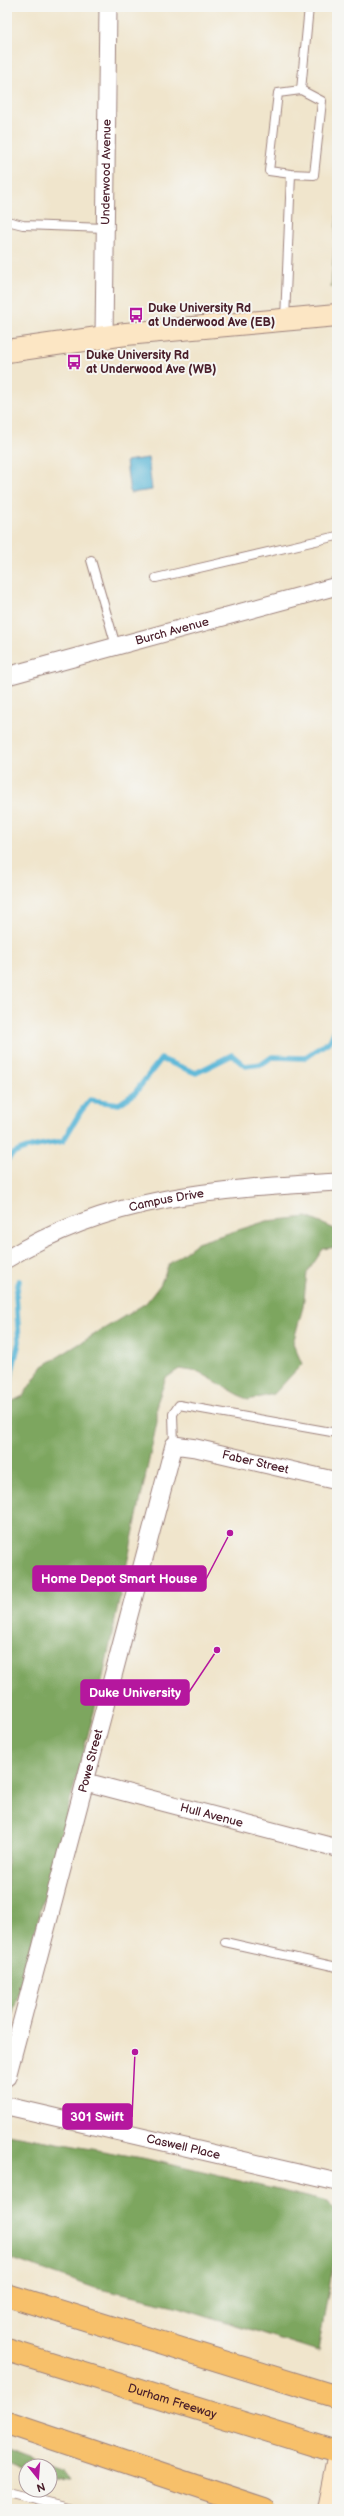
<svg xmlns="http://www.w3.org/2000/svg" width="344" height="2516" viewBox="0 0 344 2516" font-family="'Balsamiq Sans',sans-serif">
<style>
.green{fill:#9cc06a;stroke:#73704a}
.forest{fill:#7da65e;stroke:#646244}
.water{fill:#59b6d7;stroke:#526a81}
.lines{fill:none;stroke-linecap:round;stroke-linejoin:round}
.stream{stroke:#59b6d7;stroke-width:5.5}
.service-casing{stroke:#9d827c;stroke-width:10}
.minor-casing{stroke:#9d827c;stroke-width:19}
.secondary-casing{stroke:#9d827c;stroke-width:24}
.motorway-casing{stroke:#9d827c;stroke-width:24}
.service{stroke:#fff;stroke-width:8}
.minor{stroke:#fff;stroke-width:17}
.secondary{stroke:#fce6c4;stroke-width:22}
.motorway{stroke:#f7c06b;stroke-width:22}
.labels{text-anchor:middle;stroke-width:4;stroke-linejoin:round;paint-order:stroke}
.street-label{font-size:12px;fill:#4a1f2b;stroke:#f6f6f2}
.poi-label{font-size:12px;font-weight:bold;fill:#4a1f2b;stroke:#f6f6f2;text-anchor:start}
.leader{fill:none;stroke:#b5179e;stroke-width:1.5}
.callout-dot{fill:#b5179e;stroke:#f6f6f2;stroke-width:1.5}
.callout{fill:#b5179e;stroke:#b5179e;stroke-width:1.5}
.callout-label{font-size:13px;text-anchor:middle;font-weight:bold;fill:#fff}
</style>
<rect width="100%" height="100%" fill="#f6f6f2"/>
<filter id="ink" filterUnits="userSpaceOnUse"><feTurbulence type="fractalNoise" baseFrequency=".025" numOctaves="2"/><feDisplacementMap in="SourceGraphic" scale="8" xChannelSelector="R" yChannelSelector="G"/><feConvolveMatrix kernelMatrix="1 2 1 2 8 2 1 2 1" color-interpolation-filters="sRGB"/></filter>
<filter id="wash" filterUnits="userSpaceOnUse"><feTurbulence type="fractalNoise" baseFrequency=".012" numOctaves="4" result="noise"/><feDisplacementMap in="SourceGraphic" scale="16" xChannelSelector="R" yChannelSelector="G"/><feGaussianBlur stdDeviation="0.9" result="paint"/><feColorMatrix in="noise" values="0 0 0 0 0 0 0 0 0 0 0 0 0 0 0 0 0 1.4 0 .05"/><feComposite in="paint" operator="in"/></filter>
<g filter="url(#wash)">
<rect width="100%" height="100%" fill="#f0e5cc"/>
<!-- green -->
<path class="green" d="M337,215V288L331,287Z"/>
<!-- forest -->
<path class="forest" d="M307,1217L337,1230V1247L323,1249L307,1273L303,1307L293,1343L302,1364L274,1394L248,1400L199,1372L179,1369L166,1378L157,1403V1422L101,1686L7,2036V1404L23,1396L43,1366L146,1303L160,1285L169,1264L197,1243L267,1221Z
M7,2134L148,2159L328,2202L337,2212V2243L318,2351L179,2307L95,2288L7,2257Z
M7,2449L63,2470L70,2479L50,2478V2466H26V2471L7,2463Z"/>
<!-- water -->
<path class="water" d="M148,458L152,490L130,493L126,461Z"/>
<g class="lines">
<!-- stream -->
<path class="stream" d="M7,1160C15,1147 49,1144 63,1141L81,1111L90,1100L119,1104L134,1094L161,1059L196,1073L232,1055L245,1066L262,1064L272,1057L304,1058L330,1041L337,1026
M7,1415L12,1370L19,1342L16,1295L19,1281"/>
</g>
</g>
<g filter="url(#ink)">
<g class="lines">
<!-- service casing -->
<g class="service-casing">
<path id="service" d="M301,90L309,7
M7,221L23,225L105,228
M285,319L291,174L314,175L322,101L301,90L278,93L269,171L291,174
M91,560L116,646
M156,578L337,536
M174,1445L173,1414L179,1405L337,1433
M225,1942L337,1967
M7,2492L76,2509"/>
</g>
<!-- minor casing -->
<g class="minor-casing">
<g id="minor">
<path id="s1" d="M104,337L108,7"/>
<path id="s2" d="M7,676L337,586"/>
<path id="s3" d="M7,1259C110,1195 220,1189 337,1182"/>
<path id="s4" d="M86,1782L337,1848"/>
<path id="s5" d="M7,2077L174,1445L196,1448L337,1481"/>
<path id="s6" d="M7,2106L337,2182"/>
</g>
</g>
<!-- secondary casing -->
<g class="secondary-casing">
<path id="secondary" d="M7,351L126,334L337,315
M328,2509L337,2464"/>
</g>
<!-- motorway casing -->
<g class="motorway-casing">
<g id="motorway">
<path d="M7,2295L337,2397"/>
<path id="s7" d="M7,2350L337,2452"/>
<path d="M7,2423L264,2509"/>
</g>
</g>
<!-- service -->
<use href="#service" class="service"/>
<!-- minor -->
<use href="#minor" class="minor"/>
<!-- secondary -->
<use href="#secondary" class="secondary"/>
<!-- motorway -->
<use href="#motorway" class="motorway"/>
</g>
</g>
<!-- icons -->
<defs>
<g id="bus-bare" transform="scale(1.2)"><path d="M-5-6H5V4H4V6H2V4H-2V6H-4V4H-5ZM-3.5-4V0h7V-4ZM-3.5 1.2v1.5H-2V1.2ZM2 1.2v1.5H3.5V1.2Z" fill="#b5179e" stroke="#f6f6f2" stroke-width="2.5" paint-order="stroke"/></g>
</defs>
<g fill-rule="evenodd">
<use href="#bus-bare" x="136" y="315"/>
<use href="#bus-bare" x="74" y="362"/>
</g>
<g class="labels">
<!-- street labels -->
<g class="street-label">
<text dy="4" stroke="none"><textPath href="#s1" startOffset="165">Underwood Avenue</textPath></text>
<text dy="4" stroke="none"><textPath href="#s2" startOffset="171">Burch Avenue</textPath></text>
<text dy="4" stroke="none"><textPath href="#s3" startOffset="171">Campus Drive</textPath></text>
<text dy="4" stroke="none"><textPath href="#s5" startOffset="737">Faber Street</textPath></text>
<text dy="4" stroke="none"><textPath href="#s5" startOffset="327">Powe Street</textPath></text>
<text dy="4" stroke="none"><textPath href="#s4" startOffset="130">Hull Avenue</textPath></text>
<text dy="4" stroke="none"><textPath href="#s6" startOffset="181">Caswell Place</textPath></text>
<text dy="4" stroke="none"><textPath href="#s7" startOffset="173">Durham Freeway</textPath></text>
</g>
<!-- poi labels -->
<g class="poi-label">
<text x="148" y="312">Duke University Rd<tspan x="148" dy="14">at Underwood Ave (EB)</tspan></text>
<text x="86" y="359">Duke University Rd<tspan x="86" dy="14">at Underwood Ave (WB)</tspan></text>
</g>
</g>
<!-- callouts -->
<path class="leader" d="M230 1533L206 1579M217 1650L189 1692M135 2052L132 2117"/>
<g class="callout-dot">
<circle cx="230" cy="1533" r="4"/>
<circle cx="217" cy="1650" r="4"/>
<circle cx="135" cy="2052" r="4"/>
</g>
<g class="callout">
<rect x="33" y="1566" width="173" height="25" rx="4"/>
<rect x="81" y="1680" width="108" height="25" rx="4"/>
<rect x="63" y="2104" width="69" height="25" rx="4"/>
</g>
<g class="callout-label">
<text x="119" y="1583">Home Depot Smart House</text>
<text x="135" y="1697">Duke University</text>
<text x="97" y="2121">301 Swift</text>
</g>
<!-- margin -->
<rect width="344" height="2516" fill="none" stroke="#f6f6f2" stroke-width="24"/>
<!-- north arrow -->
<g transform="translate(38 2478) rotate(163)"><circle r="19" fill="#f6f6f2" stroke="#b1a0a2"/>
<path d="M0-3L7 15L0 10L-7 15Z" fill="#b5179e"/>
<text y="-6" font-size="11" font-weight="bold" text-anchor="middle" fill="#4a1f2b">N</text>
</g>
</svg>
